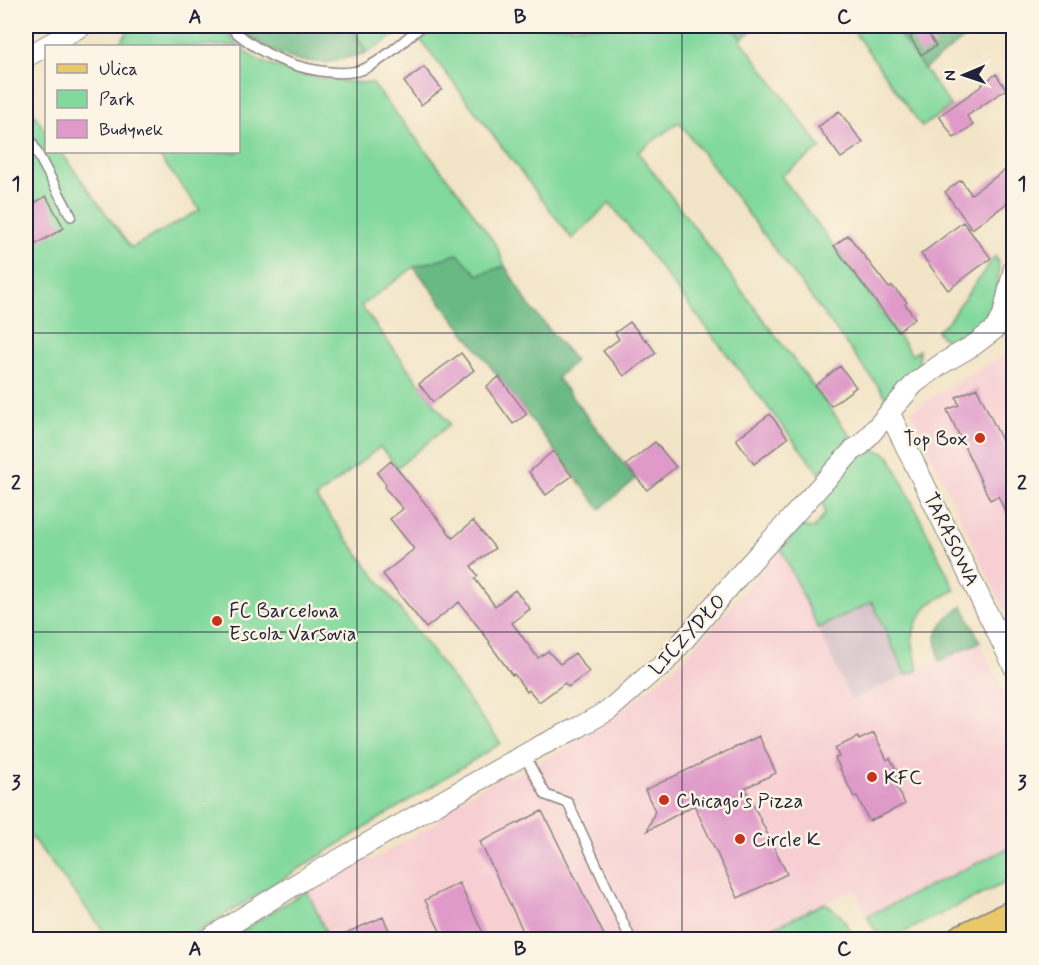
<svg xmlns="http://www.w3.org/2000/svg" width="1039" height="965" viewBox="0 0 1039 965" font-family="Mynerve,sans-serif">
<style>
.built{fill:#f7cfd3}
.industrial{fill:#d2bdc7}
.green{fill:#82d99d;stroke:#527e6c;stroke-width:1.5}
.forest{fill:#69b984;stroke:#466e60;stroke-width:1.5}
.building{fill:#df9ac9}
.lines{fill:none;stroke-linecap:round;stroke-linejoin:round}
.service-casing{stroke:#8a8380;stroke-width:12}
.minor-casing{stroke:#8a8380;stroke-width:22}
.primary-casing{stroke:#8a8380;stroke-width:33}
.service{stroke:#fff;stroke-width:9}
.minor{stroke:#fff;stroke-width:20}
.primary{stroke:#eac769;stroke-width:30}
.grid{fill:none;stroke:#22223b;stroke-width:1.5;stroke-opacity:0.55}
.poi-dot{fill:#c8321e;stroke:#fcf5e5;stroke-width:2}
.labels{text-anchor:middle;stroke-width:5;stroke-linejoin:round;paint-order:stroke}
.poi-label{font-size:20px;fill:#22223b;stroke:#fcf5e5;text-anchor:start}
.street-label{font-size:20px;fill:#22223b;stroke:#fcf5e5}
.neatline{fill:none;stroke:#22223b;stroke-width:2}
.grid-label{font-size:20px;text-anchor:middle;font-weight:bold;fill:#22223b}
</style>
<rect width="100%" height="100%" fill="#fcf5e5"/>
<filter id="ink" filterUnits="userSpaceOnUse"><feTurbulence type="fractalNoise" baseFrequency=".0167" numOctaves="2"/><feDisplacementMap in="SourceGraphic" scale="12" xChannelSelector="R" yChannelSelector="G"/><feConvolveMatrix kernelMatrix="1 2 1 2 8 2 1 2 1" color-interpolation-filters="sRGB"/></filter>
<filter id="wash" filterUnits="userSpaceOnUse"><feTurbulence type="fractalNoise" baseFrequency=".008" numOctaves="4" result="noise"/><feDisplacementMap in="SourceGraphic" scale="24" xChannelSelector="R" yChannelSelector="G"/><feGaussianBlur stdDeviation="1.35" result="paint"/><feColorMatrix in="noise" values="0 0 0 0 0 0 0 0 0 0 0 0 0 0 0 0 0 1.4 0 .05"/><feComposite in="paint" operator="in"/></filter>
<g filter="url(#wash)">
<rect width="100%" height="100%" fill="#f2e4c6"/>
<!-- built -->
<path class="built" d="M1004,355L1014,375L1013,629L911,412L921,404Z
M781,549L851,699L980,642L1013,714V846L867,916L854,889L749,939L329,940L307,890L368,855L371,861L439,821L435,814L503,775L511,776L560,751L612,719L684,659Z"/>
<!-- industrial -->
<path class="industrial" d="M872,602L906,675L851,700L818,628Z"/>
<!-- green -->
<path class="green" d="M132,26H220C228,35 237,45 246,52C270,72 341,83 372,83L457,190L496,245L505,266L478,275L457,254L414,267L361,306L450,424L398,467L380,447L316,498L501,743L186,939H110L26,830V102L46,132V152H61L131,248L200,210L156,152H238V46H117Z
M351,26H409L367,53Z
M435,26H731L821,148L781,176L858,278L912,355L919,350V363L917,368L905,377L887,398L679,122L638,152L852,438L819,473L610,203L572,239L420,39Z
M850,26H893L951,106L922,127Z
M995,256C1001,265 999,274 997,284C995,294 993,306 988,315C984,324 967,341 956,343C949,344 940,337 937,331L948,321Z
M874,450L885,453L890,457L955,590L929,604L916,623L912,639L918,670L906,675L872,602L818,628L781,549L802,526L813,529L825,514L821,494L858,456L865,455Z
M1013,846V879L890,939C876,933 873,929 867,916Z
M307,890L329,939H229Z
M825,903L840,915L856,939H749Z"/>
<!-- forest -->
<path class="forest" d="M238,26H351L367,53L326,63L295,60L277,53L251,38Z
M731,26H758L741,39Z
M893,26H980L924,69Z
M458,254L478,275L505,266L528,304L575,361L557,378L636,479L600,509L414,267Z
M963,606L980,642L939,661L936,636L947,617Z"/>
<g id="blocks">
<!-- building -->
<path class="building" d="M925,28L936,46L921,55L910,37Z
M424,67L442,89L421,105L404,82Z
M996,74L1006,89L967,116L973,125L954,138L939,116L983,85L982,84Z
M839,111L863,143L841,158L818,127Z
M1014,164V198L972,229L945,192L961,180L971,194Z
M46,196L64,228L26,250V208Z
M963,222L991,258L948,290L921,254Z
M848,235L889,288L892,286L907,302L905,304L915,318L898,331L834,246Z
M630,322L645,340L646,339L656,353L624,376L603,351L619,339L615,333Z
M461,353L474,370L433,402L419,384Z
M840,366L856,387L831,406L815,386Z
M499,377L527,414L513,424L486,387Z
M977,388L1014,466V530L998,496L990,500L947,410L959,405L956,397Z
M770,414L788,438L754,464L736,439Z
M655,442L676,467L647,490L626,465Z
M553,451L572,476L546,495L529,472Z
M391,461L453,538L473,521L495,548L471,566L478,576L475,579L495,606L515,590L530,609L512,623L538,658L548,651L560,664L575,653L589,672L568,687L565,683L539,702L529,690L527,692L514,674L512,675L489,643L490,642L459,602L426,628L383,574L414,549L390,519L403,509L385,488L386,484L377,473Z
M874,733L887,760L890,758L899,775L893,778L905,804L881,816L869,821L857,796L854,797L835,758L839,757L835,748L858,737L859,740Z
M759,736L776,773L745,788L787,874L738,898L694,805L647,831L655,811L645,790Z
M542,811L606,939H527L480,842Z
M459,883L486,939H444L425,900Z
M383,917L393,939H332Z"/>
</g>
</g>
<g filter="url(#ink)">
<use href="#blocks" fill-opacity="0" stroke="#8a8380" stroke-width="1.5"/>
<g class="lines">
<!-- service casing -->
<g class="service-casing">
<path id="service" d="M229,26C242,38 257,49 274,57C297,68 344,80 368,67C388,57 405,39 422,26
M26,132L71,216
M524,755L546,795L568,803L631,940"/>
</g>
<!-- minor casing -->
<g class="minor-casing">
<path id="minor" d="M26,57L82,26
M889,412L1014,667
M206,940L306,878L538,747L579,727L609,710L652,672L661,667L742,572L854,449L861,445L915,383L943,363L974,345L995,329L1003,315L1014,268"/>
</g>
<!-- primary casing -->
<g class="primary-casing">
<path id="primary" d="M961,940L1014,915"/>
</g>
<!-- service -->
<use href="#service" class="service"/>
<!-- minor -->
<use href="#minor" class="minor"/>
<!-- primary -->
<use href="#primary" class="primary"/>
</g>
</g>
<!-- grid -->
<path class="grid" d="M357,26V940M682,26V940M26,333H1014M26,632H1014"/>
<!-- markers -->
<g class="poi-dot">
<circle cx="980" cy="438" r="6"/>
<circle cx="217" cy="621" r="6"/>
<circle cx="872" cy="777" r="6"/>
<circle cx="664" cy="800" r="6"/>
<circle cx="740" cy="839" r="6"/>
</g>
<g class="labels">
<!-- poi labels -->
<g class="poi-label">
<text x="968" y="445" text-anchor="end">Top Box</text>
<text x="229" y="617">FC Barcelona<tspan x="229" dy="23">Escola Varsovia</tspan></text>
<text x="884" y="784">KFC</text>
<text x="676" y="807">Chicago's Pizza</text>
<text x="752" y="846">Circle K</text>
</g>
<!-- street labels -->
<g class="street-label">
<text transform="translate(952 539) rotate(64)" y="7">TARASOWA</text>
<text transform="translate(687 634) rotate(-47)" y="7">LICZYDŁO</text>
</g>
</g>
<!-- margin -->
<rect width="1039" height="965" fill="none" stroke="#fcf5e5" stroke-width="66"/>
<!-- legend -->
<rect x="45" y="45" width="195" height="108" fill="#fcf5e5" stroke="#a5a1a1" stroke-width="1.5"/>
<rect x="57" y="64" width="30" height="9" fill="#eac769" stroke="#a5a1a1" stroke-width="1.5"/>
<text x="99" y="75" font-size="18" fill="#22223b">Ulica</text>
<rect x="57" y="90" width="30" height="18" fill="#82d99d" stroke="#a5a1a1" stroke-width="1.5"/>
<text x="99" y="105" font-size="18" fill="#22223b">Park</text>
<rect x="57" y="120" width="30" height="18" fill="#df9ac9" stroke="#a5a1a1" stroke-width="1.5"/>
<text x="99" y="135" font-size="18" fill="#22223b">Budynek</text>
<!-- north arrow -->
<g transform="translate(964 75) rotate(268)" stroke="#fcf5e5" stroke-width="4.5" paint-order="stroke">
<path d="M0-4.5L10 22L0 15L-10 22Z" fill="#22223b"/>
<text y="-9" font-size="16" font-weight="bold" text-anchor="middle" fill="#22223b">N</text>
</g>
<rect x="33" y="33" width="973" height="899" class="neatline"/>
<g class="grid-label">
<text x="195" y="23">A</text>
<text x="520" y="23">B</text>
<text x="844" y="23">C</text>
<text x="16" y="190">1</text>
<text x="1022" y="190">1</text>
<text x="16" y="489">2</text>
<text x="1022" y="489">2</text>
<text x="16" y="789">3</text>
<text x="1022" y="789">3</text>
<text x="195" y="955">A</text>
<text x="520" y="955">B</text>
<text x="844" y="955">C</text>
</g>
</svg>
